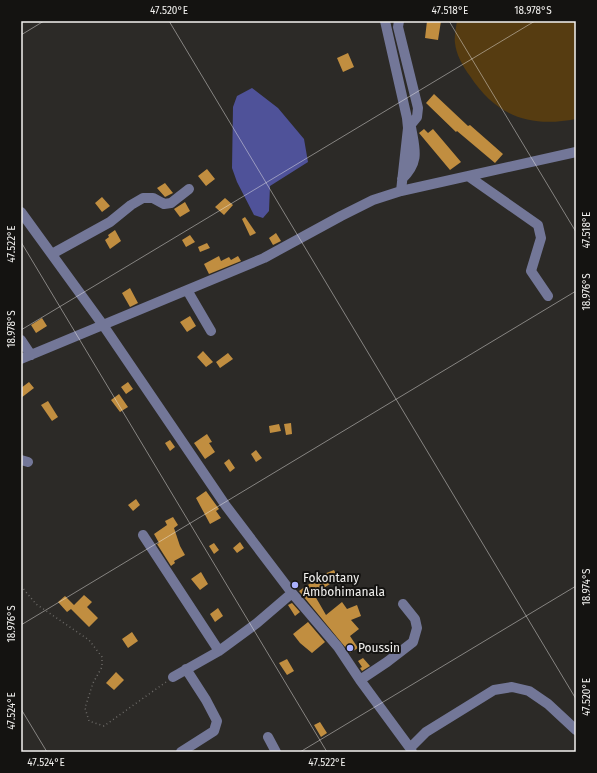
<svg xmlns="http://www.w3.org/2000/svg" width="597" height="773" viewBox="0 0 597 773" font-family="'Fira Sans',sans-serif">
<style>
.green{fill:#563c11}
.water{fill:#4f5299}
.building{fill:#c18e40}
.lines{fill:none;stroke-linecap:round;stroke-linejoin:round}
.path{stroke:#6c6a67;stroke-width:1.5;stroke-dasharray:1 3;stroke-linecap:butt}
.minor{stroke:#737798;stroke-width:10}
.ticks{fill:none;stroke:#f3f2f0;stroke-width:1;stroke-opacity:0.45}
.poi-dot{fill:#a9b0fc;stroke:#141311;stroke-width:1.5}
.labels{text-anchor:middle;stroke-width:4;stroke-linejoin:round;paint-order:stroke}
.poi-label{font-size:12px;fill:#f3f2f0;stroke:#141311;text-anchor:start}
.neatline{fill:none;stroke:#f3f2f0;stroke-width:1.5}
.ticks-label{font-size:10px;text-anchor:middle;fill:#f3f2f0}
</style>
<rect width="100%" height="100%" fill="#2c2a27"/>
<!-- green -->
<path class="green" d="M457,21H576V119C530,128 496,116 470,76C463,67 456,54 455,43C454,36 456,28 457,21Z"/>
<!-- water -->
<path class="water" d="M252,88L278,108L304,139L308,162L270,186L269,211L263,218L254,215L237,182L232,168L233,107L237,96Z"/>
<!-- building -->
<path class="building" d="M427,21H441L438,40L425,38Z
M348,53L354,67L343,72L337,58Z
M434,94L468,126L470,125L503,154L495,163L457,131L456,132L426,103Z
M424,129L428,133L433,129L461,162L450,170L419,133Z
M207,169L215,179L206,186L198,176Z
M165,183L173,193L165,197L157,188Z
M102,197L110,206L102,212L95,203Z
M225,198L233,205L224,215L215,207Z
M185,202L190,211L180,217L174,209Z
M245,217L256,233L250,236L242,219Z
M115,230L121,241L110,249L105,240L109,237L108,235Z
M276,233L281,241L273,245L269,238Z
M190,235L195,242L186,247L182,240Z
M207,243L210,248L200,252L198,247Z
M219,256L221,261L229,257L231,260L238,256L241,261L209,274L204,264Z
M130,288L138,303L130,307L122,293Z
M190,316L196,326L187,332L180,322Z
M42,318L47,326L36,333L31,325Z
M203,351L213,362L206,367L197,357Z
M228,353L233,359L220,368L216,362Z
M29,382L34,388L21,398V388Z
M128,382L133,389L126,394L121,387Z
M119,394L128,407L120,412L111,400Z
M48,401L58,417L52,421L41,405Z
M291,423L292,434L286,435L284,424Z
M279,424L281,431L270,433L269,426Z
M207,434L212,442L209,443L215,452L205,459L194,443Z
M170,440L175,447L170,451L165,443Z
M256,450L262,458L256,462L251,454Z
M229,459L235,468L230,472L224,463Z
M206,491L219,509L216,511L221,518L210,524L196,498Z
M136,499L140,505L133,511L128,505Z
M173,517L178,525L174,528L180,546L185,555L174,561L175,563L171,566L157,544L159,543L154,534L167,525L165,521Z
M240,542L244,548L237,553L233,548Z
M214,543L219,550L214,554L209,546Z
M334,570L337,576L328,581L330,584L316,593L315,596L326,615L342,602L347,609L357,605L361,616L351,620L359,629L350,636L358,648L350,653L299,591L324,574Z
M201,572L208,584L200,590L191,579Z
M84,595L92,602L87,607L98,618L89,627L71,609L67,612L58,602L65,596L74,605Z
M292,603L300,612L295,616L288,605Z
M218,608L223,616L215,622L210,614Z
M308,622L325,642L312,653L300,643L293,634Z
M132,632L138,641L128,648L122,639Z
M363,658L370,666L362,671L360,668L362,667L358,661Z
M287,659L294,671L287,675L279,663Z
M116,672L124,680L114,690L106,683Z
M320,722L327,733L321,737L314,725Z"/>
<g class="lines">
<!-- path -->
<path class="path" d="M21,586L36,604L89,640L102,657V667L93,683L85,708L89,721L104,726L166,682"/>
<!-- minor -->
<path class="minor" d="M385,21L407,118L408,128L401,191
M399,21L398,27L418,108L417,117L408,128
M468,176L538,225L541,238L531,271L548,296
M402,179C420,161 415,150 411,127
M21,212L103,325L226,506L292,593L338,647L360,680L410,748
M52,254L110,222L131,205L143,198H153L164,204L171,203L189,189
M187,290L211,331
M21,340L31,355
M21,359L264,258L341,216L373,200L401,191L576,152
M21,460L28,462
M143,535L219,651
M173,677L219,651L257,623L292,593
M360,680L387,662L413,642L417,628L415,619L403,604
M268,737L276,752
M181,752L214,731L217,721L206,700L186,669
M412,752L410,748L426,732L494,690L512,687L529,691L548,704L576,730"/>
</g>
<!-- ticks -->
<path class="ticks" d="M169,21L576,699M449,21L576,232M21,35L44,21M21,242L327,752M21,330L535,21M21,625L576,291M21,709L47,752M300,752L576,586"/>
<!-- markers -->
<g class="poi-dot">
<circle cx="295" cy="585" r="4"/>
<circle cx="350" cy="648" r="4"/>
</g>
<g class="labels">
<!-- poi labels -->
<g class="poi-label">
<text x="303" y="582">Fokontany<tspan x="303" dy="14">Ambohimanala</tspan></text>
<text x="358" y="652">Poussin</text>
</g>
</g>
<!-- border -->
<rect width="597" height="773" fill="none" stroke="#141311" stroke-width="44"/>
<rect x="22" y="22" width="553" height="729" class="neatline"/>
<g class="ticks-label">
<text x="169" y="14">47.520°E</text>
<text x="450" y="14">47.518°E</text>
<text x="533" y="14">18.978°S</text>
<text transform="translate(586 230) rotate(-90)" y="4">47.518°E</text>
<text transform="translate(11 244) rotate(-90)" y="4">47.522°E</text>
<text transform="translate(586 292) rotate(-90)" y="4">18.976°S</text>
<text transform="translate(11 329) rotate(-90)" y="4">18.978°S</text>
<text transform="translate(586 587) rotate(-90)" y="4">18.974°S</text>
<text transform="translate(11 624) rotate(-90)" y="4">18.976°S</text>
<text transform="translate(586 697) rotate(-90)" y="4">47.520°E</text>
<text transform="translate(11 711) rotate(-90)" y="4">47.524°E</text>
<text x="46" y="766">47.524°E</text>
<text x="327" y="766">47.522°E</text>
</g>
</svg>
